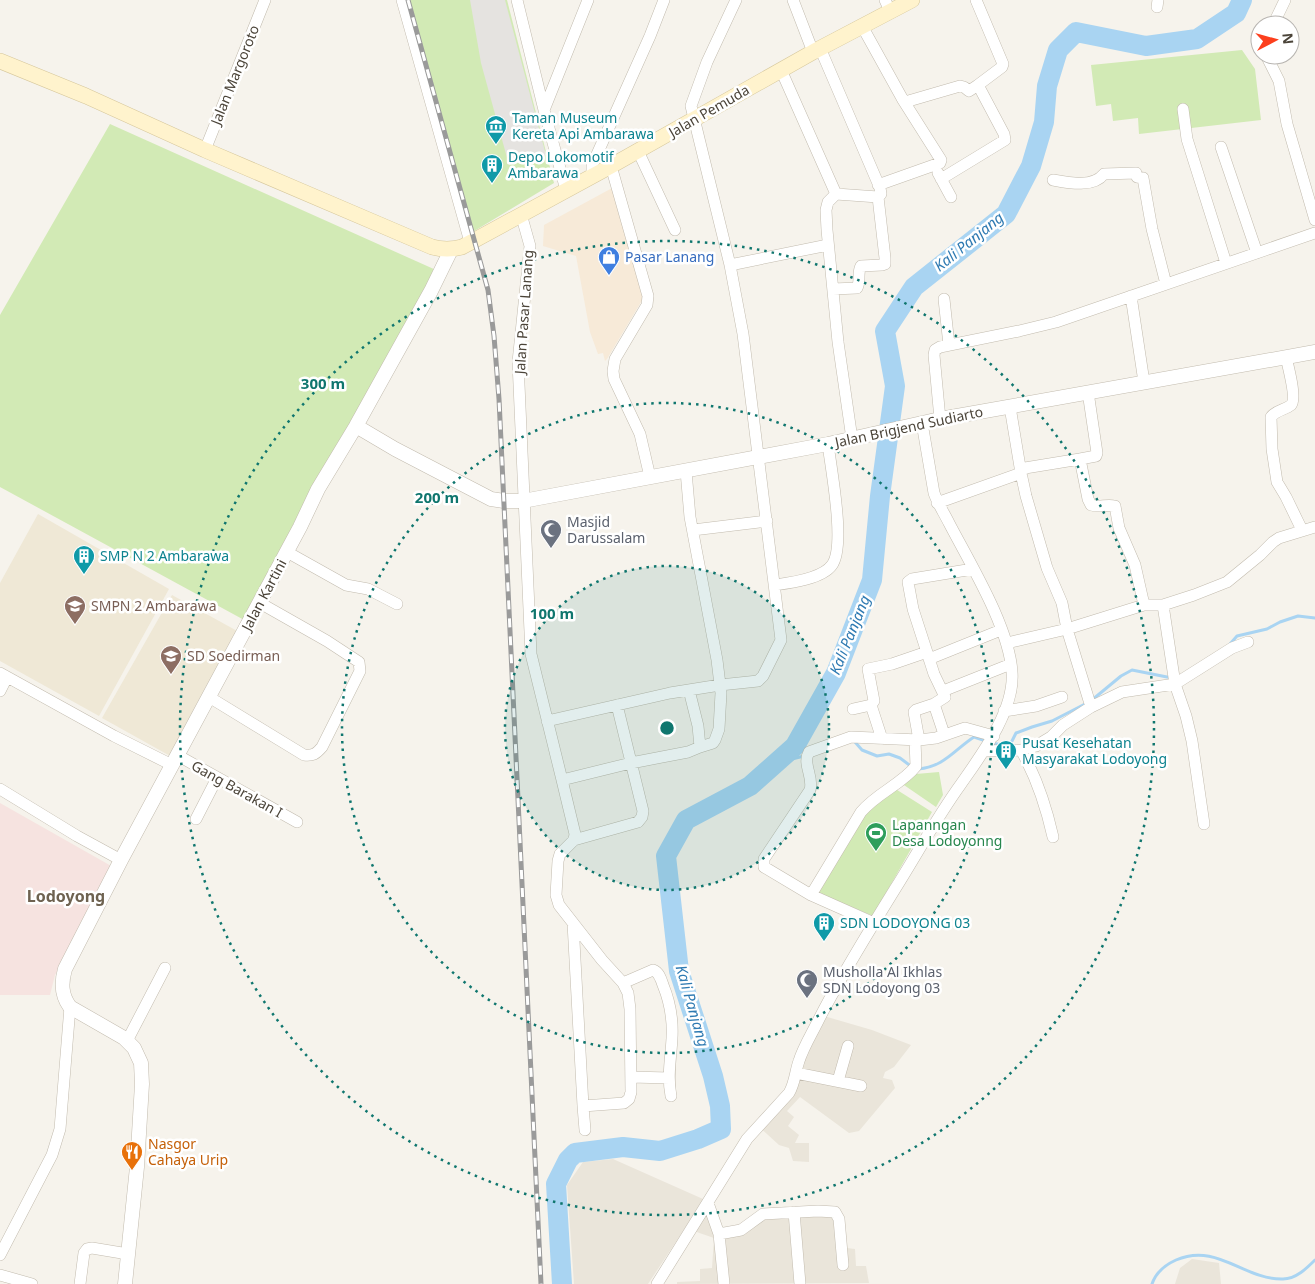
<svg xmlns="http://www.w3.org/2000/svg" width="1315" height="1284" viewBox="0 0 1315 1284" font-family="'Noto Sans',sans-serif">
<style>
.residential{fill:#eae5da}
.commercial{fill:#f7ead8}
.education{fill:#efe8d6}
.medical{fill:#f6e3e0}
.green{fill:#d2eab5}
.parking{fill:#e5e3e0}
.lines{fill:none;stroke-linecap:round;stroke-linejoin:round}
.stream{stroke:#a9d4f2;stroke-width:3}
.river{stroke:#a9d4f2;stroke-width:20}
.minor-casing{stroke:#c2bbae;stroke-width:12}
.tertiary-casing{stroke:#c2bbae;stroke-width:15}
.secondary-casing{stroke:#d6c79b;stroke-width:16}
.minor{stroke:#fff;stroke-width:11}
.tertiary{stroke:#fff;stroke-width:14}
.secondary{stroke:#fff3cd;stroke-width:15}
.rail-casing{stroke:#9a9a9a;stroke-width:5}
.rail{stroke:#fff;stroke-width:3;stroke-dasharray:9;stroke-linecap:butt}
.ring{fill:none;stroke:#0f766e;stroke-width:2.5;stroke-dasharray:2.5 5}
.labels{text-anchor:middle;stroke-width:5;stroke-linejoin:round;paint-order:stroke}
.street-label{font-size:14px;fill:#4b4439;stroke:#fff}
.culture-label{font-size:14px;fill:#0d838f;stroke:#fff;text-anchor:start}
.shop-label{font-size:14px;fill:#366cbe;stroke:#fff;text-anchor:start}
.worship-label{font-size:14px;fill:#5b616d;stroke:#fff;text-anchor:start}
.education-label{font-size:14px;fill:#785e54;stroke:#fff;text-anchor:start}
.leisure-label{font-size:14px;fill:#27864d;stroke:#fff;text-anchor:start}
.food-label{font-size:14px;fill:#c56008;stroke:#fff;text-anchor:start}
.water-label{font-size:15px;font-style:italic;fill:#2e7ab2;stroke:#fff}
.quarter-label{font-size:16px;font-weight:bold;fill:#6e6250;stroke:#fff}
.centre{fill:#0f766e;stroke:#fff;stroke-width:2.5}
.ring-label{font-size:15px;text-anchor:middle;font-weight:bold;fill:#0f766e;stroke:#fff;stroke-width:5;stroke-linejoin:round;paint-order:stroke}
</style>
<rect width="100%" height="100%" fill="#f6f3ec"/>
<!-- residential -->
<path class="residential" d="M817,1014L872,1030L911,1045L894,1067L885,1072L883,1078L892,1080L895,1088L859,1131L849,1133L800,1097L787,1111L794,1117L788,1126L799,1135L795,1143H809V1162L793,1161L789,1148L779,1145L757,1125L778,1101L788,1084Z
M613,1159L712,1203L720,1230L739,1227L758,1212L837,1207L844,1216L847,1248L855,1249L856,1266H866L869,1283L677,1284V1282L700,1281V1269L712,1268L714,1238L685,1228L648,1284H574L567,1185L583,1162Z
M1192,1259L1219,1263L1221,1284H1175L1180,1268Z"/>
<!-- commercial -->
<path class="commercial" d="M614,187L644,297L607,359L605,361L603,353L598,354L590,332L576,256L543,246L544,225Z"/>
<!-- education -->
<path class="education" d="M38,514L169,589L99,716L0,661V583Z
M172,595L239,632L172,757L102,718Z"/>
<!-- medical -->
<path class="medical" d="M0,803L113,867L55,975L50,995H0Z"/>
<!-- green -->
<path class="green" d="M406,0H507L554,183L471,233Z
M1242,50L1255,69L1261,120L1139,134L1138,118L1113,121L1111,104L1096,106L1091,65Z
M110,124L436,270L246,621L0,487V315Z
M939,772L943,795L936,807L901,783L916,774Z
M894,788L932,812L873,916L816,892L871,806Z"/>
<!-- parking -->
<path class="parking" d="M470,0H505L546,155L509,165L481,63Z"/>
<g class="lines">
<!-- stream -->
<path class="stream" d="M1230,644L1237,636L1267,629L1280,622L1298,616L1315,618
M1092,700L1121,676L1132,670L1172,678
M855,742L862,750L877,756L889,754L900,758L912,767
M992,743L1007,746L1012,741L1016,733L1032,727L1052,721L1087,703
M783,756L792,759L804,756
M918,769C944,767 954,750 974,737L986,741
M1152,1284C1156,1272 1165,1265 1176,1260C1217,1242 1244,1280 1283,1279C1296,1279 1307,1268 1315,1260"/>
<!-- river -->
<path class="river" d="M562,1284L556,1184L568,1160L575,1153L623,1147L660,1151L698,1139L721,1129L720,1106L713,1076L679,971L666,856L686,820L750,786L795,746L836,673L872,580L880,496L895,386L885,331L914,287L1006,214L1031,166L1044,122L1047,86L1058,50L1076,32L1146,46L1197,39L1236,13L1242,0"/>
<!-- minor casing -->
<g class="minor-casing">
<path id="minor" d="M402,0L470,242
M517,0L544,110L566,190
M793,0L813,52
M885,0L890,11
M976,0L1003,64L1002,67L978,85
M1157,7L1158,0
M1273,25L1285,0
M862,26L903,100L941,160L940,163L878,185
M820,48L880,188L881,194L878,197L885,258V264L882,265L861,266C857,273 861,281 857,288L833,289
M1266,55L1279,81L1287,124L1315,220
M781,70L836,194
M905,102L960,86L964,87L969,91L978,85L1004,134L1005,140L941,179
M1183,109L1187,139L1226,263
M544,110L588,0
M1221,147L1257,253
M205,150L265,0
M638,151L675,230
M611,166L648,296L647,305L615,359L613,371L614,379L640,434L650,477
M938,173L951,197
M592,175V166L594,161L650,36L664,0
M1053,180C1069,183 1093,188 1104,174L1136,173L1137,177L1143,178L1152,229L1166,284
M521,214L530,246L518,362L531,654L562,780L631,763L688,752L700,747L698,726L689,690
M730,265L828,245
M1131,296L1144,382
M944,299L949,345
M1286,357C1288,366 1297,399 1291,405C1285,410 1276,410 1271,417L1272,449L1277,482L1286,497L1302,530
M1088,392L1097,453L1096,456L1080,459L1088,499L1091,505C1099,508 1106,504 1115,506L1119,528L1135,565L1144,605
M1010,407L1021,473L1026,496L1047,568L1062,603L1067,629L1091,707
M940,419L934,355L935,350L940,347L1019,331L1056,322L1315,233
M852,439L838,342L827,230L826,210L828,202L836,194L878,197
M686,471L690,517L717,660L721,693L719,729L715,740L713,743L700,747
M937,503L1021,473L1025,468L1080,459
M693,530L767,521
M287,552L346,585L368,589L397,604
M775,585C790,583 822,579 832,565C846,546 831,469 828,444
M1163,605L1175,684L1186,716L1192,741L1204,824
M1007,643L1067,629L1144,605H1163L1194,595L1227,582L1260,555L1273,542L1279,538L1315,527
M929,659L1001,630
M0,673L114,736L172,765
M0,691L7,677
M943,691L1011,664
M209,697L304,755C313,756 316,754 322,747L360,671L359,662L327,641L260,603
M871,705L882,739
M853,709L871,705L874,701L868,669L892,664L927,652
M1004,711L1036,706L1062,697
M547,721L670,693L720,685L758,681L763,676L781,640L743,334L730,265L691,106L707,62L736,0
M944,734L934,704L945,697L934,674L913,609L908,582L912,579L973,569
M919,740L914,712L916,710L934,704
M1021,750C1037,778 1046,806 1053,837
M985,751L1021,750L1036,746L1051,737L1063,725L1091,707L1122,692L1175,684L1232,648L1248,642
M177,755L297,822
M562,780L575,834L574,840L560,854L558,861L556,895L559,905L602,960L623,983L628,993L630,1009L631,1092L629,1099L624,1103L583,1106L573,923
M0,789L77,836L121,860
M196,819L217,778
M574,840L638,822L642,817L643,811L617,705
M811,895L861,812C877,793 902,784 916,766L915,740
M874,923L811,895L764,867V859L810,790C814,777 802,764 809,752L851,737L919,740L936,738L965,728L994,736
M623,983L653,970C659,972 661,979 663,985C670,1002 673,1020 672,1038C671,1058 667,1076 671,1096
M127,1041L165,968
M796,1073L861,1086
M631,1077L669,1078
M838,1081L848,1046
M583,1106L585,1130
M708,1203L719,1234L741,1230L763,1214L818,1211L835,1212L839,1219L843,1265
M794,1212L800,1284
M719,1234L724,1284
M0,1255L52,1155L60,1129L70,1007
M0,1275L32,1284
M80,1284L84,1253L87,1249L92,1248L128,1254
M657,1284L747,1139L789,1093C795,1083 795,1072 799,1061C803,1048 811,1035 817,1023C840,977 868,933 895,889C917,854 937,817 961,784C982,754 1015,710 1012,672C1009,627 971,565 949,523C944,513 938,504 934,493L922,423"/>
</g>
<!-- tertiary casing -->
<g class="tertiary-casing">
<path id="tertiary" d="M356,426L395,449L491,499L504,501H523L828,444L940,419L1315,352
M125,1284L137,1167L142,1084L141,1063L134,1048L124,1038L70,1007C61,995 61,983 65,969L121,860L300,527L318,489L356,426L431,291L451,250"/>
</g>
<!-- secondary casing -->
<g class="secondary-casing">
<path id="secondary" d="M0,61L86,96L205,150L432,247C443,250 451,250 462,247L611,166L813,52L912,0"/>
</g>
<!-- minor -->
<use href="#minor" class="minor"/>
<!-- tertiary -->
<use href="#tertiary" class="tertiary"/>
<!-- secondary -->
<use href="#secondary" class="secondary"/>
<!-- rail casing -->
<g class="rail-casing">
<path id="rail" d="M408,0L488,290L494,336L499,399L541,1284"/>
</g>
<!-- rail -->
<use href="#rail" class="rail"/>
</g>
<!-- distance rings -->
<circle cx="667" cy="728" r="162" fill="#0f766e" fill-opacity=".12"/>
<g class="ring">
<circle cx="667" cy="728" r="162"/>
<circle cx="667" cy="728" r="325"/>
<circle cx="667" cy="728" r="487"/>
</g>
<!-- icons -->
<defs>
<g id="museum-pin" transform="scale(1.125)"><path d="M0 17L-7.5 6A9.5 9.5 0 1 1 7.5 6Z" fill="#0f9aa8" stroke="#fff"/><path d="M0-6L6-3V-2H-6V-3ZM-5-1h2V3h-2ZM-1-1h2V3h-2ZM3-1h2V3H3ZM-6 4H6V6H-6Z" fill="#fff"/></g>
<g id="building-pin" transform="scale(1.125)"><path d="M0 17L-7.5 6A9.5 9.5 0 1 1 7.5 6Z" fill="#0f9aa8" stroke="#fff"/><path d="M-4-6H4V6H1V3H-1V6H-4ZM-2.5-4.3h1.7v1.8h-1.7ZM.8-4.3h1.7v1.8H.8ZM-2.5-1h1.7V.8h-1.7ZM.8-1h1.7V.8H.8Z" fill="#fff"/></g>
<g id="shop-pin" transform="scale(1.125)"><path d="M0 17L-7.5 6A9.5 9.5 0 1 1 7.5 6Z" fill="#3f7fe0" stroke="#fff"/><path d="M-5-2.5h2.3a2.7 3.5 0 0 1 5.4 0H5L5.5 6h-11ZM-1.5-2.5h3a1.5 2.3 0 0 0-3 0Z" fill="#fff"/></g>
<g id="mosque-pin" transform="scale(1.125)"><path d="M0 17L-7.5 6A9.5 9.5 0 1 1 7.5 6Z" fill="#6b7280" stroke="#fff"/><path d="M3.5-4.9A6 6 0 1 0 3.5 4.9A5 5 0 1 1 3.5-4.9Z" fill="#fff"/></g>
<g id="school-pin" transform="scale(1.125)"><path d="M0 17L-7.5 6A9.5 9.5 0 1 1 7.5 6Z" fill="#8d6e63" stroke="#fff"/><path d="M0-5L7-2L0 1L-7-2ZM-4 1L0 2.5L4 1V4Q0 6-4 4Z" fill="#fff"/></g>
<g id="stadium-pin" transform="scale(1.125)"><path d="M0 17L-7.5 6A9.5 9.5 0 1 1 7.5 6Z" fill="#2e9e5b" stroke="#fff"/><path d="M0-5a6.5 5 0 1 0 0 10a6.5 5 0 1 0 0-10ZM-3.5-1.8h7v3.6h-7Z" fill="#fff"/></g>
<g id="restaurant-pin" transform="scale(1.125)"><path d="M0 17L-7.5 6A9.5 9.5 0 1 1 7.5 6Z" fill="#e8710a" stroke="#fff"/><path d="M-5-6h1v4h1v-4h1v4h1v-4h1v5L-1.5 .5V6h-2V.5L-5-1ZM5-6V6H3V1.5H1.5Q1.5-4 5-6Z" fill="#fff"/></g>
</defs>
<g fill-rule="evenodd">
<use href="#museum-pin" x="496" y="126"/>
<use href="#building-pin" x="492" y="165"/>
<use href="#shop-pin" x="609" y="257"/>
<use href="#mosque-pin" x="551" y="530"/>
<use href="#building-pin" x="84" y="556"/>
<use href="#school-pin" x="75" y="606"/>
<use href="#school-pin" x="171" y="656"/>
<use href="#building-pin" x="1006" y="751"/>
<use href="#stadium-pin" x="876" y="833"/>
<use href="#building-pin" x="824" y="923"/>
<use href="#mosque-pin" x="807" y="980"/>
<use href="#restaurant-pin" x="132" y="1152"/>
</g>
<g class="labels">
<!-- street labels -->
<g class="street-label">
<text transform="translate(235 75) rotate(-68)" y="5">Jalan Margoroto</text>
<text transform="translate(709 111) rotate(-30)" y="5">Jalan Pemuda</text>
<text transform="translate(524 312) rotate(-86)" y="5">Jalan Pasar Lanang</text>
<text transform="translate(909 427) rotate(-12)" y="5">Jalan Brigjend Sudiarto</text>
<text transform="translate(264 595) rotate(-62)" y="5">Jalan Kartini</text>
<text transform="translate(237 789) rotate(29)" y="5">Gang Barakan I</text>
</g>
<!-- culture labels -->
<g class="culture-label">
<text x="512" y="123">Taman Museum<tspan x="512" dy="16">Kereta Api Ambarawa</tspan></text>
<text x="508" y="162">Depo Lokomotif<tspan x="508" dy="16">Ambarawa</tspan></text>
<text x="100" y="561">SMP N 2 Ambarawa</text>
<text x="1022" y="748">Pusat Kesehatan<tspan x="1022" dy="16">Masyarakat Lodoyong</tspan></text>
<text x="840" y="928">SDN LODOYONG 03</text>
</g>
<!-- shop labels -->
<g class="shop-label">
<text x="625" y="262">Pasar Lanang</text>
</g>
<!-- worship labels -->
<g class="worship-label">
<text x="567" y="527">Masjid<tspan x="567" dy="16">Darussalam</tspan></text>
<text x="823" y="977">Musholla Al Ikhlas<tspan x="823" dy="16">SDN Lodoyong 03</tspan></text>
</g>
<!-- education labels -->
<g class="education-label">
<text x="91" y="611">SMPN 2 Ambarawa</text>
<text x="187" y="661">SD Soedirman</text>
</g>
<!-- leisure labels -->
<g class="leisure-label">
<text x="892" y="830">Lapanngan<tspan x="892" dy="16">Desa Lodoyonng</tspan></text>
</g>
<!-- food labels -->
<g class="food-label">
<text x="148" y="1149">Nasgor<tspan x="148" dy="16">Cahaya Urip</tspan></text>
</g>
<!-- water labels -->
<g class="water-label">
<text transform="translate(969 242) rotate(-39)" y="5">Kali Panjang</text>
<text transform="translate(850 635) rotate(-68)" y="5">Kali Panjang</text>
<text transform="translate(692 1006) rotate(74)" y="5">Kali Panjang</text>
</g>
<!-- quarter labels -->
<g class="quarter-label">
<text x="66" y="902">Lodoyong</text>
</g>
</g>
<circle cx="667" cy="728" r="8" class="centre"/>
<g class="ring-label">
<text x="323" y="389">300 m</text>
<text x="437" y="503">200 m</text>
<text x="552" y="619">100 m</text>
</g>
<!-- north arrow -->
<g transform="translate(1275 40) rotate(84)"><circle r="24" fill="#ffffff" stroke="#b7b4b0"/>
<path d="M0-4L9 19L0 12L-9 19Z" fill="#fc3f1d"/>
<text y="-8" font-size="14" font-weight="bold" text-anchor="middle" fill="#4b4439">N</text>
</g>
</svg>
